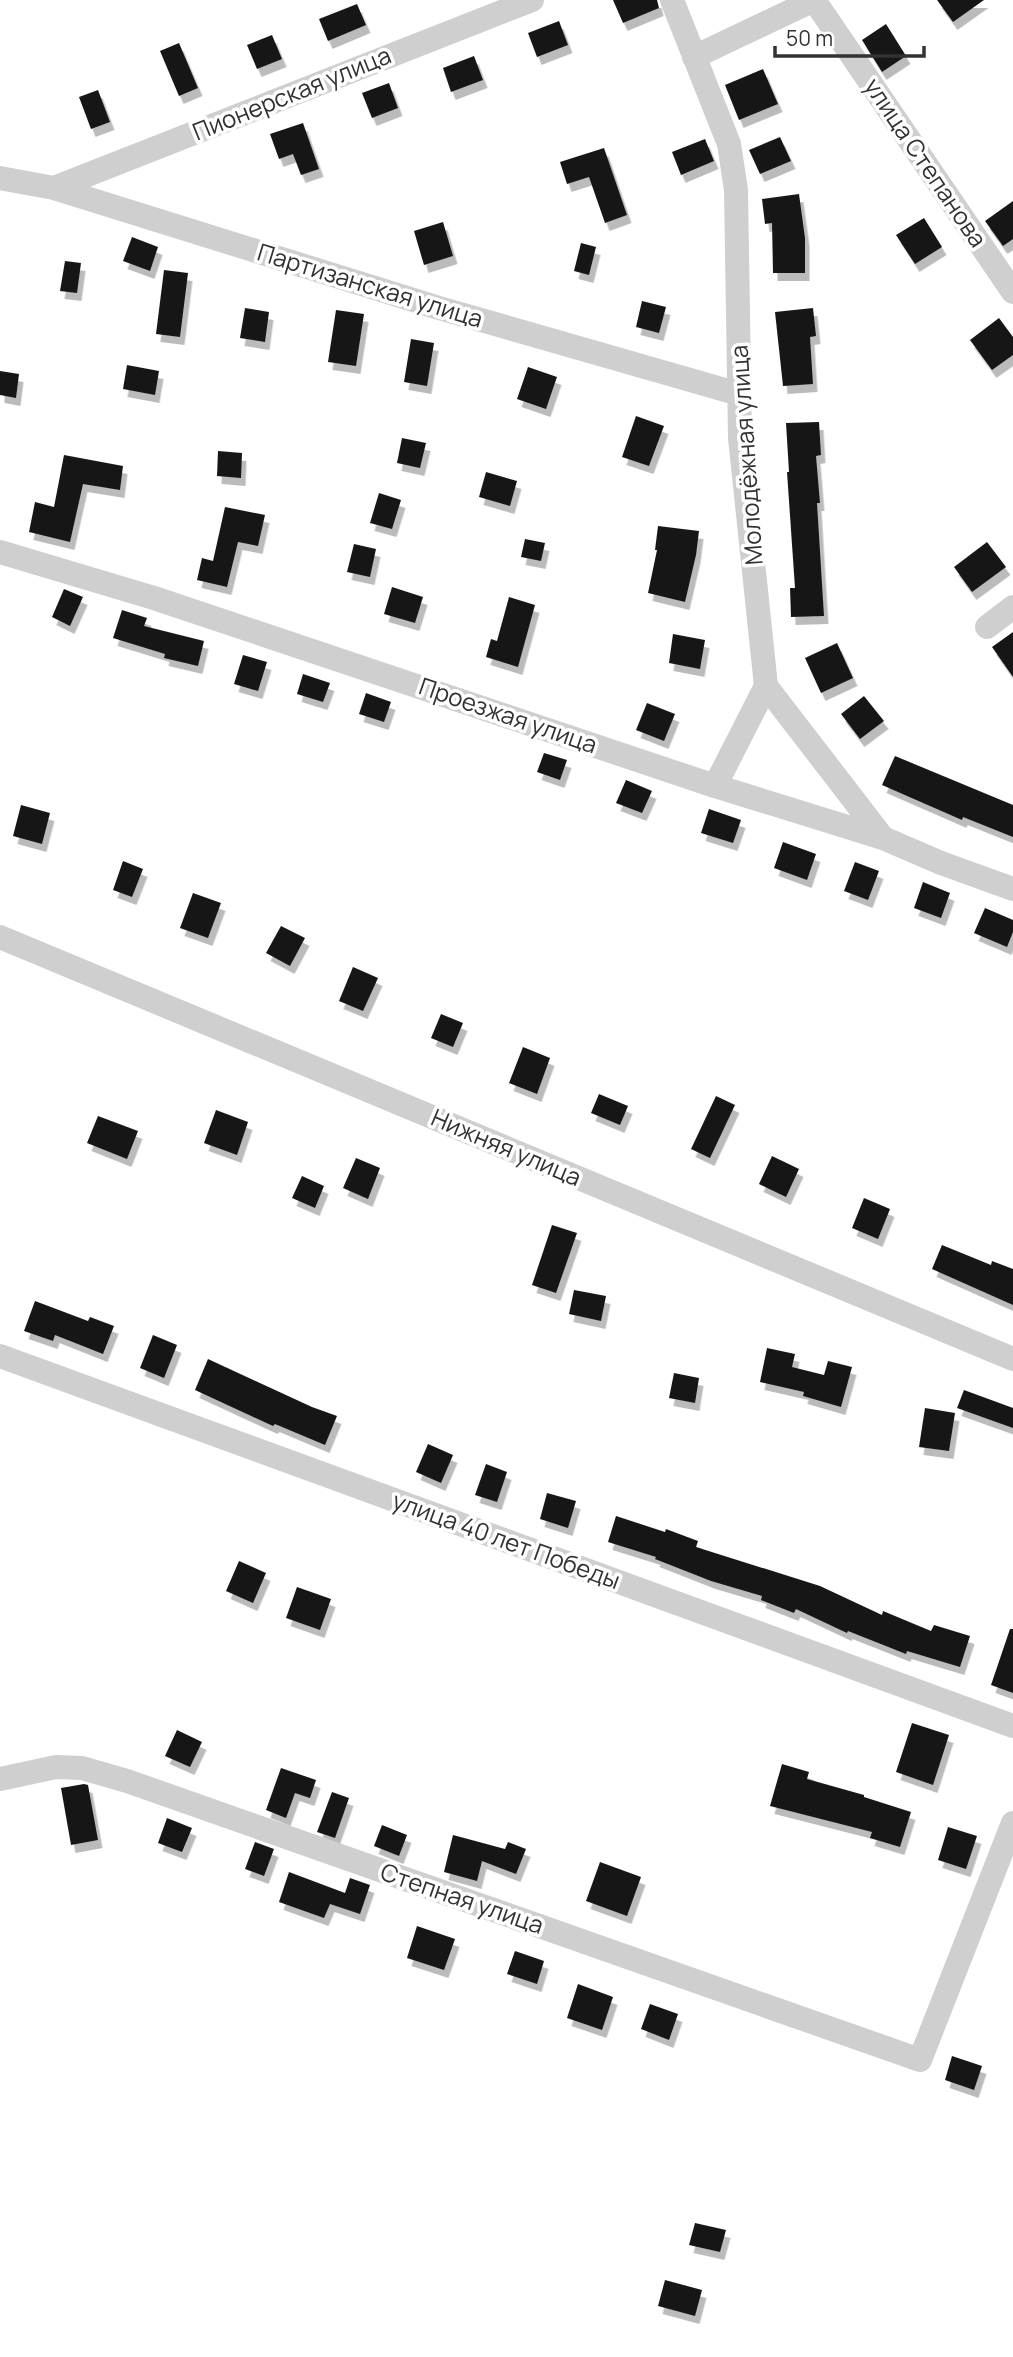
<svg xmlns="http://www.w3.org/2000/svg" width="1013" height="2357" viewBox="0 0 1013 2357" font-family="Manrope,sans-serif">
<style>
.building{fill:#191919;filter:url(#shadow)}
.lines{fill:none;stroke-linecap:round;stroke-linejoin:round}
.minor{stroke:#cfcfcf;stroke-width:24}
.labels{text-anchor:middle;stroke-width:7;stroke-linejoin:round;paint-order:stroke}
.street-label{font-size:24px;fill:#323232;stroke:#fff}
</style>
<defs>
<filter id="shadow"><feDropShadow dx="4.5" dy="8" stdDeviation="0" flood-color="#0004"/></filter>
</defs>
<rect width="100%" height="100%" fill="#fff"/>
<!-- building -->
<path class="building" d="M613,0H657L659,8L623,23Z
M937,0H984L953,22Z
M357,4L366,25L328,41L319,19Z
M559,21L568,45L537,57L528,33Z
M886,24L906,56L882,72L862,40Z
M272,35L282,59L257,69L247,45Z
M179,43L198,88L179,96L160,51Z
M474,56L483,80L451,92L443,68Z
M763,69L778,104L739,120L725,85Z
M389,83L398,108L372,118L362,93Z
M98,90L110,122L91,129L79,97Z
M303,123L319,169L301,175L293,154L279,159L270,134Z
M780,137L791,161L760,174L749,150Z
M705,139L714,161L681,175L672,152Z
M604,148L627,215L605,223L589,177L567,184L560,162Z
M799,194L805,238V273H773L772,223L765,224L762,199Z
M1013,201V239L1003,246L985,221Z
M924,218L942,247L915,264L896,235Z
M443,222L453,256L424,265L414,231Z
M132,237L158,247L150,271L123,261Z
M581,243L596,247L589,275L574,271Z
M65,261L81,263L77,293L60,291Z
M164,270L188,273L180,337L156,334Z
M642,301L666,307L659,333L636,327Z
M245,308L269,312L265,342L240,338Z
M813,308L816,336L810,337L813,384L783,386L775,312Z
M336,310L364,314L356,366L328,362Z
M999,318L1013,337V355L992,370L970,340Z
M411,339L434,343L427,386L404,382Z
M127,365L159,371L155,395L123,389Z
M528,367L557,377L546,409L517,399Z
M0,371L19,374L16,398L0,395Z
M636,416L664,426L649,466L622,457Z
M819,422L821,455L816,456L820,503H817L824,616L791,617L790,588H795L787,472H789L786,423Z
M402,438L426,443L420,468L397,463Z
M218,451L242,453L241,478L217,476Z
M64,455L123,466L120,490L83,484L70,542L29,532L35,502L54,507Z
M486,472L517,481L510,506L479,497Z
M379,493L401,500L392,529L370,523Z
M225,507L265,515L258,546L238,542L227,587L197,580L202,558L213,561Z
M658,526L699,531L696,555L685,602L648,593L657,550H655Z
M525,539L545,543L541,561L521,557Z
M987,542L1006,567L972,592L954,567Z
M354,544L376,549L370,577L347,572Z
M392,587L423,597L415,623L384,614Z
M64,589L83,597L70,626L52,617Z
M509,597L535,605L518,667L486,657L491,639L497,641Z
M122,610L147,618L144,626L204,641L198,666L164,658L165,654L113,638Z
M1013,632V677L992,647Z
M673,634L705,640L700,669L669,663Z
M837,643L853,678L821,693L805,658Z
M243,655L267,662L258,691L234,684Z
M303,674L330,683L323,702L297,694Z
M366,693L391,702L384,722L359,714Z
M864,696L884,721L860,739L841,714Z
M647,703L675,714L664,741L636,730Z
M544,753L567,760L560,780L537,772Z
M895,756L1013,805V837L963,817L962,820L882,785Z
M626,780L652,791L642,813L616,803Z
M21,805L50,813L42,844L13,836Z
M709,809L741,820L733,843L701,833Z
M783,842L816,854L807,880L774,868Z
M123,861L143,869L132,897L113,890Z
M855,862L879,871L868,900L844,891Z
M923,882L950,893L941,918L914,908Z
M193,893L221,903L208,938L180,928Z
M985,908L1013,920V932L1007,947L974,933Z
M281,926L305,938L290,966L266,953Z
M353,967L378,978L363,1011L339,1001Z
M441,1014L463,1023L453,1047L431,1038Z
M523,1047L550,1058L537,1094L509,1083Z
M599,1094L628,1106L620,1125L591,1113Z
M716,1096L735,1105L710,1158L691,1149Z
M216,1110L248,1122L237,1155L204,1143Z
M98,1116L138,1131L127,1159L87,1143Z
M772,1156L799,1169L786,1197L759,1184Z
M356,1158L380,1168L368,1199L343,1188Z
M302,1176L324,1186L315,1208L292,1198Z
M864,1198L890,1209L878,1239L852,1228Z
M552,1225L577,1233L556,1293L532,1285Z
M942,1245L991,1265L992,1261L1013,1269V1305L932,1269Z
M574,1290L606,1296L601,1321L569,1314Z
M35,1301L88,1321L90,1317L114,1326L103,1354L55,1335L53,1341L24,1331Z
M153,1335L177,1345L164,1378L140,1368Z
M767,1348L795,1354L792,1367L824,1375L828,1361L852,1367L841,1407L803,1396L804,1392L760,1382Z
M208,1359L312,1407L337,1416L325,1445L275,1424L273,1426L195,1390Z
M674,1373L699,1378L695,1403L669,1398Z
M964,1390L1013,1408V1428L957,1408Z
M925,1408L955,1413L949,1451L919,1447Z
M428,1444L453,1455L441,1483L416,1472Z
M486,1464L507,1472L497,1502L475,1495Z
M547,1493L576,1501L568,1528L540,1519Z
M616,1516L665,1532L666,1529L698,1541L696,1547L820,1586L882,1615L883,1611L931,1631L934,1625L970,1636L960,1667L907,1651L906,1654L848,1631L847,1633L796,1609L794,1613L761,1600L762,1596L711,1581L655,1559L656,1557L608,1542Z
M239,1561L266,1573L253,1603L226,1591Z
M297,1587L331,1599L320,1630L286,1618Z
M1010,1629H1013V1693L991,1685Z
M912,1723L949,1735L933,1785L896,1772Z
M177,1730L202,1742L190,1767L165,1756Z
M782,1764L809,1772L807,1779L864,1795V1797L911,1812L900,1847L870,1838L872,1832L770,1806Z
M281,1768L316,1780L310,1798L295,1793L286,1818L266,1810Z
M84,1784L88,1785L98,1840L71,1845L61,1788Z
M332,1792L349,1798L335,1838L317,1832Z
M167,1818L192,1828L182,1852L158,1843Z
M382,1825L407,1835L399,1856L374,1846Z
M948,1827L977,1836L966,1869L938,1860Z
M453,1835L505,1849L508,1842L526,1849L516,1874L482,1861L477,1881L444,1872Z
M255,1842L274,1849L264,1876L245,1869Z
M600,1862L641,1877L627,1916L586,1901Z
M289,1872L345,1893L350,1878L370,1885L360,1914L330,1904L324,1918L279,1902Z
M417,1926L455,1939L444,1970L407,1958Z
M515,1951L544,1961L537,1984L507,1974Z
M578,1984L613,1997L602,2030L567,2018Z
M650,2004L678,2014L669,2040L641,2029Z
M952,2056L982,2066L974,2090L945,2080Z
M695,2223L726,2230L720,2252L689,2245Z
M665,2280L702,2290L695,2316L658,2306Z"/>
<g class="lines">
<!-- minor -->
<path class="minor" d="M672,0L729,144L736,190L740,438L766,686L883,838
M814,0L1013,292
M694,57L814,0
M0,178L54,188L439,308L739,394
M54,188L532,0
M0,552L154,598L715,786L883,838L941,863L1013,889
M987,627L1013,607
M715,786L766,686
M0,937L1013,1359
M0,1356L1013,1726
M0,1779L56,1767L82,1768L127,1781L920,2060L1013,1823"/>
</g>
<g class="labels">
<!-- street labels -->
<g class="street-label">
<text transform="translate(292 94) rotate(-22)" y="8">Пионерская улица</text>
<text transform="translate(925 163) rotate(56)" y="8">улица Степанова</text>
<text transform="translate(370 286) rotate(17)" y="8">Партизанская улица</text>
<text transform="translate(747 455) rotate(-94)" y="8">Молодёжная улица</text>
<text transform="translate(508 716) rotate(19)" y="8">Проезжая улица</text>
<text transform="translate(506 1148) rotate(23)" y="8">Нижняя улица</text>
<text transform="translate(506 1541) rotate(20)" y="8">улица 40 лет Победы</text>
<text transform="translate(462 1899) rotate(19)" y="8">Степная улица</text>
</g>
</g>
<!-- scale -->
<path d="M775 46v10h149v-10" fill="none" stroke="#323232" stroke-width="3.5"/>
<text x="786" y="46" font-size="21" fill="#323232" stroke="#ffffff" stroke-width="5" paint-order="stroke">50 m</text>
</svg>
